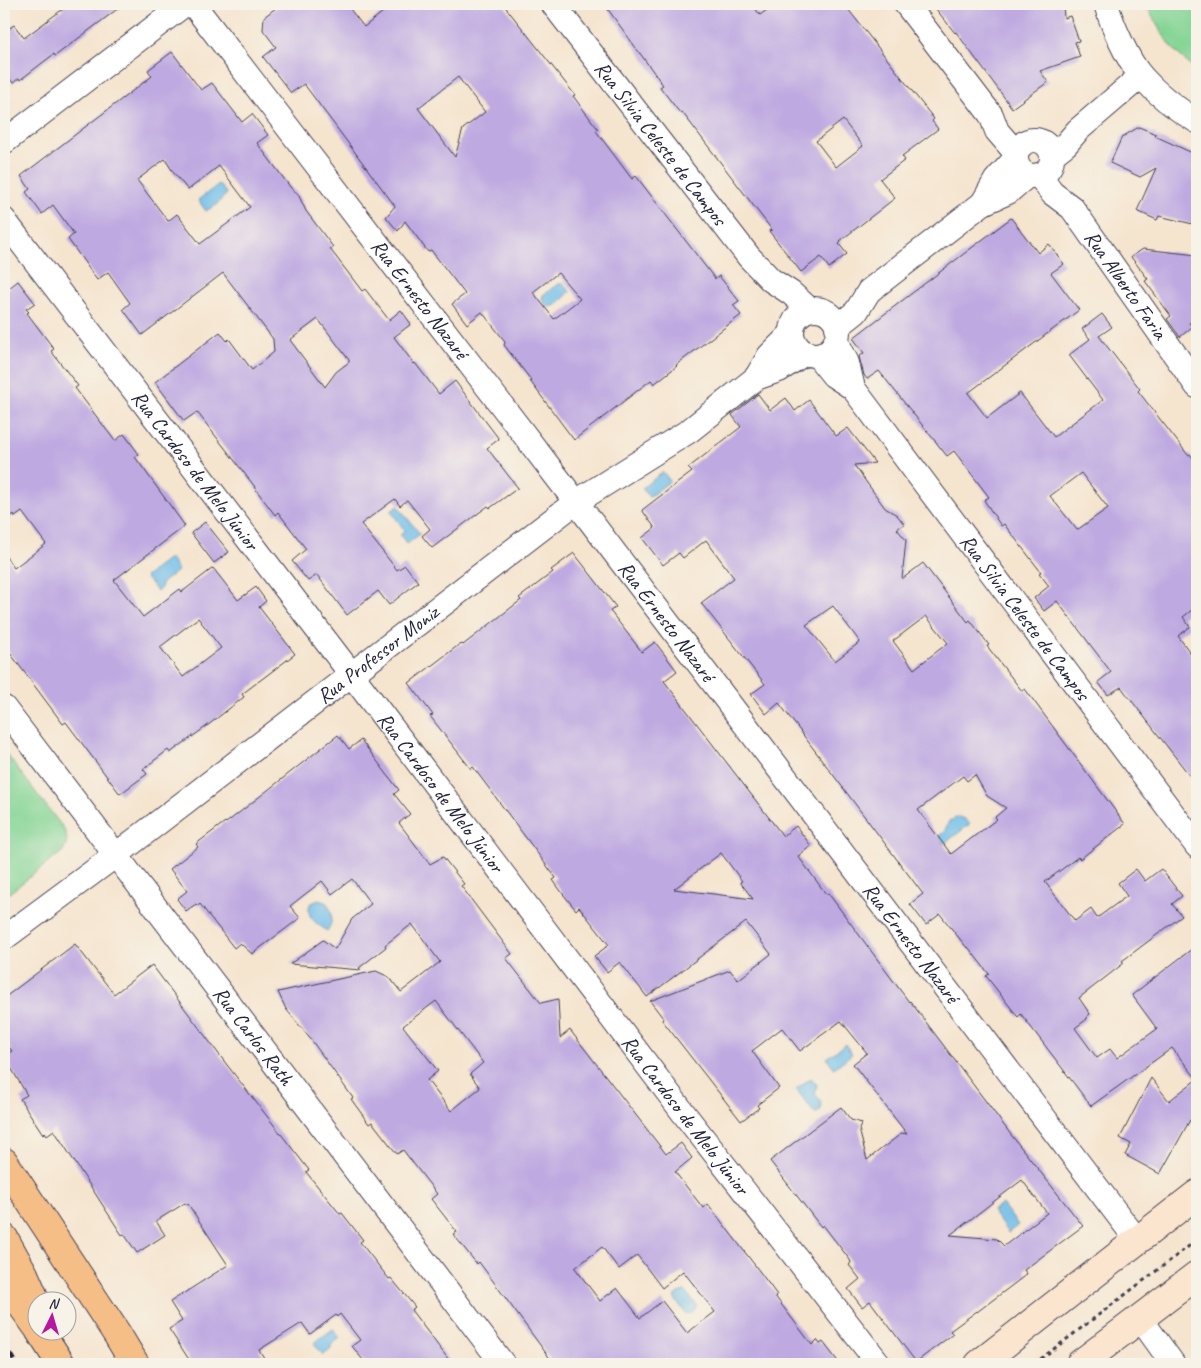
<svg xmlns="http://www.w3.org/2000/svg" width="1201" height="1368" viewBox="0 0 1201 1368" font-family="Caveat,sans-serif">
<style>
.green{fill:#83d494;stroke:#527b68}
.water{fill:#6ebde9;stroke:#487092}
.building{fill:#bea9e1;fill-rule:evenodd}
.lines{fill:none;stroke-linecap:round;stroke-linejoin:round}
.street-casing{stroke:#423f51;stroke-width:26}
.secondary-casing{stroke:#423f51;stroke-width:30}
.highway-casing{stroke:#423f51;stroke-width:30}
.path{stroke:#423f51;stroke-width:3;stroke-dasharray:4 4;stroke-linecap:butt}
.street{stroke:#fff;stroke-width:24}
.secondary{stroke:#fbe5cf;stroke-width:28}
.highway{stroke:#f6be87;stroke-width:28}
.rail{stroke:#22223b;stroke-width:4;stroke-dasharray:8 4;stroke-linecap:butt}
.labels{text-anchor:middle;stroke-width:4;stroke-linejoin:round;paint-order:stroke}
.street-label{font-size:21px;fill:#22223b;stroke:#f7f3e8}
</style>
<rect width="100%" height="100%" fill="#f7f3e8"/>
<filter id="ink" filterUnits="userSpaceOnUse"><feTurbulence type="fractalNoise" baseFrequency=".02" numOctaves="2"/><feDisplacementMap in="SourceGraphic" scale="10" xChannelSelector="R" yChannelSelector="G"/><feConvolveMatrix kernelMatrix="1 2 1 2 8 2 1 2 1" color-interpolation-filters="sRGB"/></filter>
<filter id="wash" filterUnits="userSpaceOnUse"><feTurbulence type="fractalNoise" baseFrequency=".0096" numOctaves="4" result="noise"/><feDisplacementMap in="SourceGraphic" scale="20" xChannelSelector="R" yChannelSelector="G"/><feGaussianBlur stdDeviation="1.12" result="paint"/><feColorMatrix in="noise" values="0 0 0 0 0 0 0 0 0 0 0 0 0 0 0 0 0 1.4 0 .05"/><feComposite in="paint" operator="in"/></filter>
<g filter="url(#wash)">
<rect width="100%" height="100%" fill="#f5e4ce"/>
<!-- green -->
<path class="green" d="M1146,4H1197V70C1173,54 1158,29 1146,4Z
M4,751L64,829C68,838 68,845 62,852L4,897Z"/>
<!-- water -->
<path class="water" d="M219,184L227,194L216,205L206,211L198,200Z
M558,284H564L570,292L557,305L548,307L542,299L543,295Z
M663,472L670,481L649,497L642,488Z
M398,506L420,534L407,544L400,535L405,531L391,511Z
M170,558L178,570L161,584V588L157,591L145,577Z
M958,817L965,819L970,824L944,844L939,836L945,830L949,821Z
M318,900L326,902C333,911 334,921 327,931C318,924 305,918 310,904Z
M845,1044L852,1054L834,1068L827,1058Z
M811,1078L817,1085L815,1094L821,1101V1110L815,1114L796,1089Z
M1002,1204L1018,1225L1008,1233L992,1211Z
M685,1291L697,1306L692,1313L686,1314L674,1298L678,1293Z
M333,1329L340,1338L331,1345V1348L323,1355L314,1343Z"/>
<g id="blocks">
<!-- building -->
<path class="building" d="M62,4H124L55,56L54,54L20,80L19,78L13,83L4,71V32L14,25L24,38L63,9Z
M281,4H346L364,27L393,4H503L575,95L573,96L598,129L596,131L632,179L636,176L715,279L719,276L739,301L733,305L741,315L676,365L677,366L654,384L651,380L574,440L530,381L531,380L504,345L505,343L504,340L482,312L467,324L452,304L465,294L434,254L431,250L428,252L405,221L398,231L386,217L395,206L304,84L291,93L263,57L276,47L263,30L264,17ZM458,77L485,112L463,129L455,157L418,108ZM558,273L580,299L554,319L533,292Z
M604,4H752L760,15L775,4H844L934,119L932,121L938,129L902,156L905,160L880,179L895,198L840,241L841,242L839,244L847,254L829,268L821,257L801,272L769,231L772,230L682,112L680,113L660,87L663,85ZM843,120L863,146L836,167L816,141Z
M932,4H1063L1064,18L1070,16L1079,41L1075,42L1080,57L1040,71L1048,82L1012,108L956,32L955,33Z
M172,52L201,90L212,83L242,122L252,114L268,135L257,143L291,188L298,194L306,211L333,247L330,249L362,291L365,289L389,320L401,310L411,324L394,337L414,364L415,363L439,394L455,381L499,439L487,448L518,488L490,508L488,506L432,548L422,536L430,529L407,500L400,506L395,499L361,524L397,570L405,565L418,582L389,605L378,591L347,615L317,575L308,581L292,561L306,549L278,512L275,515L254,487H255L197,412L184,421L155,382L220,332L227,341L229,339L252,370L274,352L273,339L223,273L142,335L123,309L130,303L108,272L97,280L68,239L74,234L53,205L42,214L26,192L30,189L21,176L152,76L148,70ZM165,159L173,172L188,190L219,166L250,207L200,244L177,214L168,221L137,180ZM318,319L349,360V362L336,372L325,387L290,340Z
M1139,127L1156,134L1155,136L1197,155V225L1159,216L1157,220L1137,211L1156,168L1140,177L1110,163L1122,137Z
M1011,218L1038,253L1049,244L1064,264L1051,273L1079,310L968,393L987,418L1020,393L1054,437L1103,400L1069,355L1090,339L1082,329L1102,314L1112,327L1099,336L1140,389L1138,391L1188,455L1190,454L1197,464V606L1183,617L1190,627L1178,636L1197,662V785L1121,687L1108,695L1098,682L1111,672L1057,601L1044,611L1034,598L1049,586L1039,573L1041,572L1004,524L1001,526L984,500L989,497L954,451L947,456L879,371L867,379L864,375L859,357L864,353L853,338ZM1081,473L1108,508L1077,530L1050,496Z
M1143,249L1197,255V316L1189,323L1192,327L1180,337L1167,319L1171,316L1145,281L1148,279L1131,257Z
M18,281L35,303L26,309L29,312L27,313L54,349L51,351L78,386L75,388L115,441L124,434L139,454L135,457L185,526L114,580L143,617L180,589L182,592L213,568L238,600L256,587L266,601L259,607L295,654L242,694L244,697L207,726L170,753L168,750L143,769L147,774L120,794L66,722L63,724L4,645V554L14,568L46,544L22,512L15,517L14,514L4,522V292ZM198,618L221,648L183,677L160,647Z
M758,394L770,410L786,398L795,411L809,400L836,436L848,428L875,463L854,465L885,508L897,515L904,524L897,529L906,540L902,579L923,563L968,622L970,620L989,645L987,646L1022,691L1025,689L1125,824L1080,859L1078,857L1045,882L1075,921L1091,909L1097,918L1127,896L1118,883L1136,869L1145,881L1161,869L1182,896L1172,904L1182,916L1122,961L1124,963L1079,998L1090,1014L1086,1017L1087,1019L1075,1028L1097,1058L1110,1049L1117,1058L1157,1029L1132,995L1197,945V1130L1190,1120L1160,1174L1125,1155L1131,1144L1120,1138L1151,1078L1169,1101L1197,1079L1172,1048L1091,1106L1021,1014L1018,1017L986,976L989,974L968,947L967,948L940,914L926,925L910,904L923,894L779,703L766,714L751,694L765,684L701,603L734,578L706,540L683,558L679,553L663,565L642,538L655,528L642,510L692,472L688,468L741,427L732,415ZM833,606L860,642L835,661L806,625ZM926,616L948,643L914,669L893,641ZM975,775L987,796L1006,808L995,817L997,819L951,854L918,810L963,776L967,781Z
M205,522L229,552L214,563L191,533Z
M574,553L616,607L610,611L642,652L655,642L677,671L664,681L783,836L796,826L811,846L798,856L826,894L828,893L909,1002L910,1001L1012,1136L1083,1226L1024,1270L1027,1274L977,1312V1311L950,1331L953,1334L916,1362L870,1301L862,1307L848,1289L860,1279L849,1265L851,1263L850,1260L823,1225L821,1227L770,1161L841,1107L851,1120L862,1123L859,1129L867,1160L902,1133L907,1134L853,1064L867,1053L841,1021L800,1051L782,1028L752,1051L779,1088L757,1105L759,1108L741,1121L662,1020L663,1018L650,1001L730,970L738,980L771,954L746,922L647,997L620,962L607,972L594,956L609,945L579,907L576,910L563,894L553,880L556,878L473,767L471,769L430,716L433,715L409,683L456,647L462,644L463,645L521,600L519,598L553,572L551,570ZM721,853L742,881L740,882L753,899L674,889ZM1022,1180L1047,1213L1004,1246L997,1239L950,1235Z
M338,735L349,749L361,740L399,790L394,794L410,814L399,823L430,864L443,857L464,884L461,886L512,954L506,958L541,1003L558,999L560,1038L570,1030L666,1154L681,1143L692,1158L675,1172L703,1208L708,1204L757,1268L777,1295L775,1296L812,1345L817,1340L820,1344L823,1342L840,1364H794L789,1357L780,1364H554L479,1262L477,1264L453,1234L457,1232L431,1199L437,1194L403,1150L397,1154L372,1122L369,1124L351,1099L353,1098L312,1041L286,1009L278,992L376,971L389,977L401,992L440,962L412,924L385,945L386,947L359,968L361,970L290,964L323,940L335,949L352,919L371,904L352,879L332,894L322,881L290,906L300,918L252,954L240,943L234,948L200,904L198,906L196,904L186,911L177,899L187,891L170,869L198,847L196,844L225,822L226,823ZM436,1001L483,1063L470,1074L480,1088L451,1111L427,1080L438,1071L403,1026ZM602,1247L619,1269L637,1255L662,1288L683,1271L715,1312L687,1333L662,1301L640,1318L617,1288L600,1301L575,1268Z
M75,944L114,994L152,965L227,1065L309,1170L306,1172L340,1214L342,1213L363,1240L360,1242L389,1279L391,1278L415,1307L411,1310L452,1364H366L352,1346L360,1340L340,1314L337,1317L336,1315L310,1334L302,1323L259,1350L268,1364H192L169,1329L182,1321L170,1302L228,1265L188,1204L186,1205L185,1203L156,1221L165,1235L137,1253L124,1234L122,1235L54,1130L47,1135L45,1132L43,1134L20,1099L27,1095L4,1056L12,1051L4,1040V998Z"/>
</g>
</g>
<g filter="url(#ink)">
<use href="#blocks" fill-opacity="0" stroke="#423f51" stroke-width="1"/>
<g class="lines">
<!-- street casing -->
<g class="street-casing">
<g id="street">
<path id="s1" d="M193,4L576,502L1137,1240"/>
<path id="s2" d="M553,4L749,257L771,280L791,293L809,309"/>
<path d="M906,4L991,115L997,131L1016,153"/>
<path d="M1106,4C1112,25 1128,61 1142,77C1157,94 1178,110 1197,121"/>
<circle cx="1034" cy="158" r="18"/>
<path d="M4,142L185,4"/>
<path d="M1052,155L1066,144L1078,130L1141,76"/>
<path id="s3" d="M1039,175L1052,193L1072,208L1197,386"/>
<path d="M983,203L996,180L1015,159"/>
<path id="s4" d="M4,220L352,675L685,1115L879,1364"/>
<circle cx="815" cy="332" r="23"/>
<path d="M837,327L856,312L869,291L983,203L1008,192L1028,175"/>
<path d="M836,340L847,363L853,388"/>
<path id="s5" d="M817,355L833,375L853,388L1197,846"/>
<path d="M756,378L769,356L792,333"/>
<path id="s6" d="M4,708L503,1364"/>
<path id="s7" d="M4,938L116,855L576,502L689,431L756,378L779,370L805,353"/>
<path d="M1140,1318L1173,1364"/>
</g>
</g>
<!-- secondary casing -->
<g class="secondary-casing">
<path id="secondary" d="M979,1364L1197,1194
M1080,1364L1197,1275"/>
</g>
<!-- highway casing -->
<g class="highway-casing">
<path id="highway" d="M4,1162L117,1334L135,1364
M4,1238L24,1274L38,1306
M4,1281L38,1328
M39,1330L61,1364"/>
</g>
<!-- path -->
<path class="path" d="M1034,1364L1197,1240"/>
<!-- street -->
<use href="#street" class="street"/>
<!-- secondary -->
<use href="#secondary" class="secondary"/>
<!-- highway -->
<use href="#highway" class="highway"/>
<!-- rail -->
<path class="rail" d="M4,1343L16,1364"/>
</g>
</g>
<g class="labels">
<!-- street labels -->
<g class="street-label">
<text dy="7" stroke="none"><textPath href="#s2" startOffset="176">Rua Silvia Celeste de Campos</textPath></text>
<text dy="7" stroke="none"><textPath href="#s3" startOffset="141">Rua Alberto Faria</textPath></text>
<text dy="7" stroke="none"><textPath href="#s1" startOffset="372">Rua Ernesto Nazaré</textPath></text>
<text dy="7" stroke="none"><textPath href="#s4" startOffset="315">Rua Cardoso de Melo Júnior</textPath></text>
<text dy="7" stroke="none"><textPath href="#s5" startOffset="336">Rua Silvia Celeste de Campos</textPath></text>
<text dy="7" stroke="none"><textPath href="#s1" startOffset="778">Rua Ernesto Nazaré</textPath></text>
<text dy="7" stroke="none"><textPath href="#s7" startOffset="469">Rua Professor Moniz</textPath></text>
<text dy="7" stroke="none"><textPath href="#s4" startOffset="720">Rua Cardoso de Melo Júnior</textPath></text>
<text dy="7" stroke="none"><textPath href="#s1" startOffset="1182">Rua Ernesto Nazaré</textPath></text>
<text dy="7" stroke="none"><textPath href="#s6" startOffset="412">Rua Carlos Rath</textPath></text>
<text dy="7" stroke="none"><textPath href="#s4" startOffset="1125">Rua Cardoso de Melo Júnior</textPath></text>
</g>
</g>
<!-- margin -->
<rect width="1201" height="1368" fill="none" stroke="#f7f3e8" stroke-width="20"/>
<!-- north arrow -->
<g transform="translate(52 1316) rotate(5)"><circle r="24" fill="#f7f3e8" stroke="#a29fa3"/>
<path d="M0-4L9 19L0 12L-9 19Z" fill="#b5179e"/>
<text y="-8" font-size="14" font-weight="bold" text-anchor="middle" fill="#22223b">N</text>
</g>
</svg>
